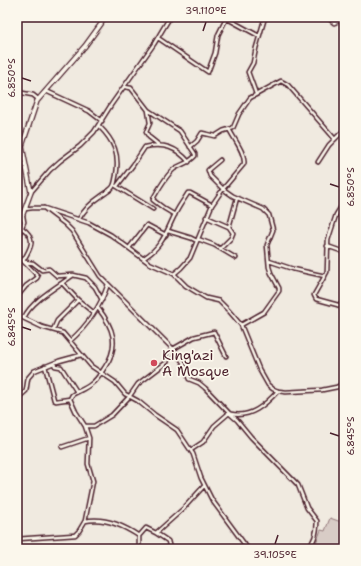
<svg xmlns="http://www.w3.org/2000/svg" width="361" height="566" viewBox="0 0 361 566" font-family="'Shantell Sans',sans-serif">
<style>
.green{fill:#d8ccc6;stroke:#917678}
.lines{fill:none;stroke-linecap:round;stroke-linejoin:round}
.minor-casing{stroke:#4a1f2b;stroke-width:5.5}
.tertiary-casing{stroke:#4a1f2b;stroke-width:6}
.minor{stroke:#fbf7ec;stroke-width:2.5}
.tertiary{stroke:#fbf7ec;stroke-width:3.5}
.ticks{fill:none;stroke:#4a1f2b;stroke-width:1.5}
.poi-dot{fill:#d1495b;stroke:#fbf7ec;stroke-width:1.5}
.labels{text-anchor:middle;stroke-width:3.5;stroke-linejoin:round;paint-order:stroke}
.poi-label{font-size:14px;fill:#4a1f2b;stroke:#fbf7ec;text-anchor:start}
.neatline{fill:none;stroke:#4a1f2b;stroke-width:1.5}
.ticks-label{font-size:10px;text-anchor:middle;fill:#4a1f2b}
</style>
<rect width="100%" height="100%" fill="#f0eae0"/>
<filter id="ink" filterUnits="userSpaceOnUse"><feTurbulence type="fractalNoise" baseFrequency=".025" numOctaves="2"/><feDisplacementMap in="SourceGraphic" scale="8" xChannelSelector="R" yChannelSelector="G"/><feConvolveMatrix kernelMatrix="1 2 1 2 8 2 1 2 1" color-interpolation-filters="sRGB"/></filter>
<g filter="url(#ink)">
<!-- green -->
<path class="green" d="M330,518L344,523V541L341,549H331L316,543L321,530L325,531Z"/>
<g class="lines">
<!-- minor casing -->
<g class="minor-casing">
<path id="minor" d="M327,17L334,23L344,19
M226,18L259,36
M158,38L208,72L215,53L218,35L227,17
M125,87L131,88L148,110L180,131L195,154V156C188,164 181,164 174,169C168,174 158,190 154,197L153,200L165,209L175,215
M46,91L89,111L102,121
M17,92L33,95L38,99
M256,94L248,72L253,63L256,48L265,17
M148,110L150,123L146,132L149,137L159,145
M17,145L22,146
M190,147L197,141L202,133L215,136L223,131L233,128L239,114L250,98L281,81L288,85L334,138
M220,160L208,170L210,176L223,189L233,196L263,209L269,215L273,230L267,245L269,267L271,273L279,288V291L264,312L241,325
M318,162L329,145L344,130
M116,186L153,209
M117,186L133,165L145,147C164,143 176,147 189,162
M31,192L50,170L60,161L80,146L94,132L111,105L154,44L170,17
M344,202L336,215L328,240L327,272L314,295L316,299L338,305L344,310
M44,208L65,224L72,231L100,276L173,349L183,362L189,379L199,383L205,388L229,413L237,420L251,437L298,485L307,508L317,521C317,531 315,542 307,549
M25,209L32,208H44L89,223L111,235L149,263L174,274L186,286L206,298L219,301L229,311L241,325L259,369L268,385L273,389L278,391L286,392L322,390L337,387L344,383
M206,217L229,227L233,233L231,238L221,248
M79,219C84,210 91,203 100,197C104,194 109,191 112,188C115,185 115,180 116,176C120,154 114,141 99,126
M229,227L237,198
M22,228C37,238 31,248 23,261
M168,231L191,238L197,241
M17,239L24,222L23,216
M198,239L214,245L236,258
M327,246L344,252
M129,248L147,225L166,235
M17,255L38,276L37,278L26,286L17,297
M144,258C166,244 167,227 179,207C182,202 185,198 188,193H190L212,205
M269,261L293,269L325,276
M25,262L33,263L42,270L49,269L57,276L73,275L86,278L95,287L102,300
M174,274L181,268L190,258L212,205L223,189L244,164C246,154 234,139 229,129
M62,283L78,300L94,313
M17,315L42,327L63,333L91,366L115,382L125,394L138,401L155,415L177,430L193,454L201,478L212,500L248,549
M24,318C30,302 58,286 72,276
M53,330L57,321L78,300
M70,341C87,326 101,305 108,284
M54,363L55,366L61,367L77,392
M45,366L54,400L56,401L70,399
M17,399L26,391L28,378L34,371L59,361L81,355
M231,414C251,418 265,405 278,391
M85,426H94L112,415L129,397L138,384L167,362L173,349L194,337L214,332L226,356
M62,447L89,438
M191,450L203,442L214,426L229,413
M17,478V493
M85,521L93,481L88,464L89,438L85,426L76,412L70,399L72,395C78,391 85,389 91,384C97,380 101,373 105,367C120,345 113,327 98,308
M156,533L183,509L204,486
M139,536L146,528L156,533L168,541L169,545L167,549
M17,539L75,535L79,531L85,521C104,517 124,526 139,536V549
M80,549L95,546L106,549"/>
</g>
<!-- tertiary casing -->
<g class="tertiary-casing">
<path id="tertiary" d="M17,230L31,192L22,146L37,101L85,46L101,24L104,17"/>
</g>
<!-- minor -->
<use href="#minor" class="minor"/>
<!-- tertiary -->
<use href="#tertiary" class="tertiary"/>
</g>
</g>
<!-- ticks -->
<path class="ticks" d="M203,31L206,22M22,78L31,81M330,184L339,187M22,327L31,330M330,433L339,436M275,544L278,535"/>
<!-- markers -->
<circle class="poi-dot" cx="154" cy="363" r="4"/>
<g class="labels">
<!-- poi labels -->
<g class="poi-label">
<text x="162" y="360">King'azi<tspan x="162" dy="16">A Mosque</tspan></text>
</g>
</g>
<!-- margin -->
<rect width="361" height="566" fill="none" stroke="#fbf7ec" stroke-width="44"/>
<rect x="22" y="22" width="317" height="522" class="neatline"/>
<g class="ticks-label">
<text x="206" y="14">39.110°E</text>
<text transform="translate(11 78) rotate(-90)" y="4">6.850°S</text>
<text transform="translate(350 187) rotate(-90)" y="4">6.850°S</text>
<text transform="translate(11 327) rotate(-90)" y="4">6.845°S</text>
<text transform="translate(350 436) rotate(-90)" y="4">6.845°S</text>
<text x="275" y="558">39.105°E</text>
</g>
</svg>
